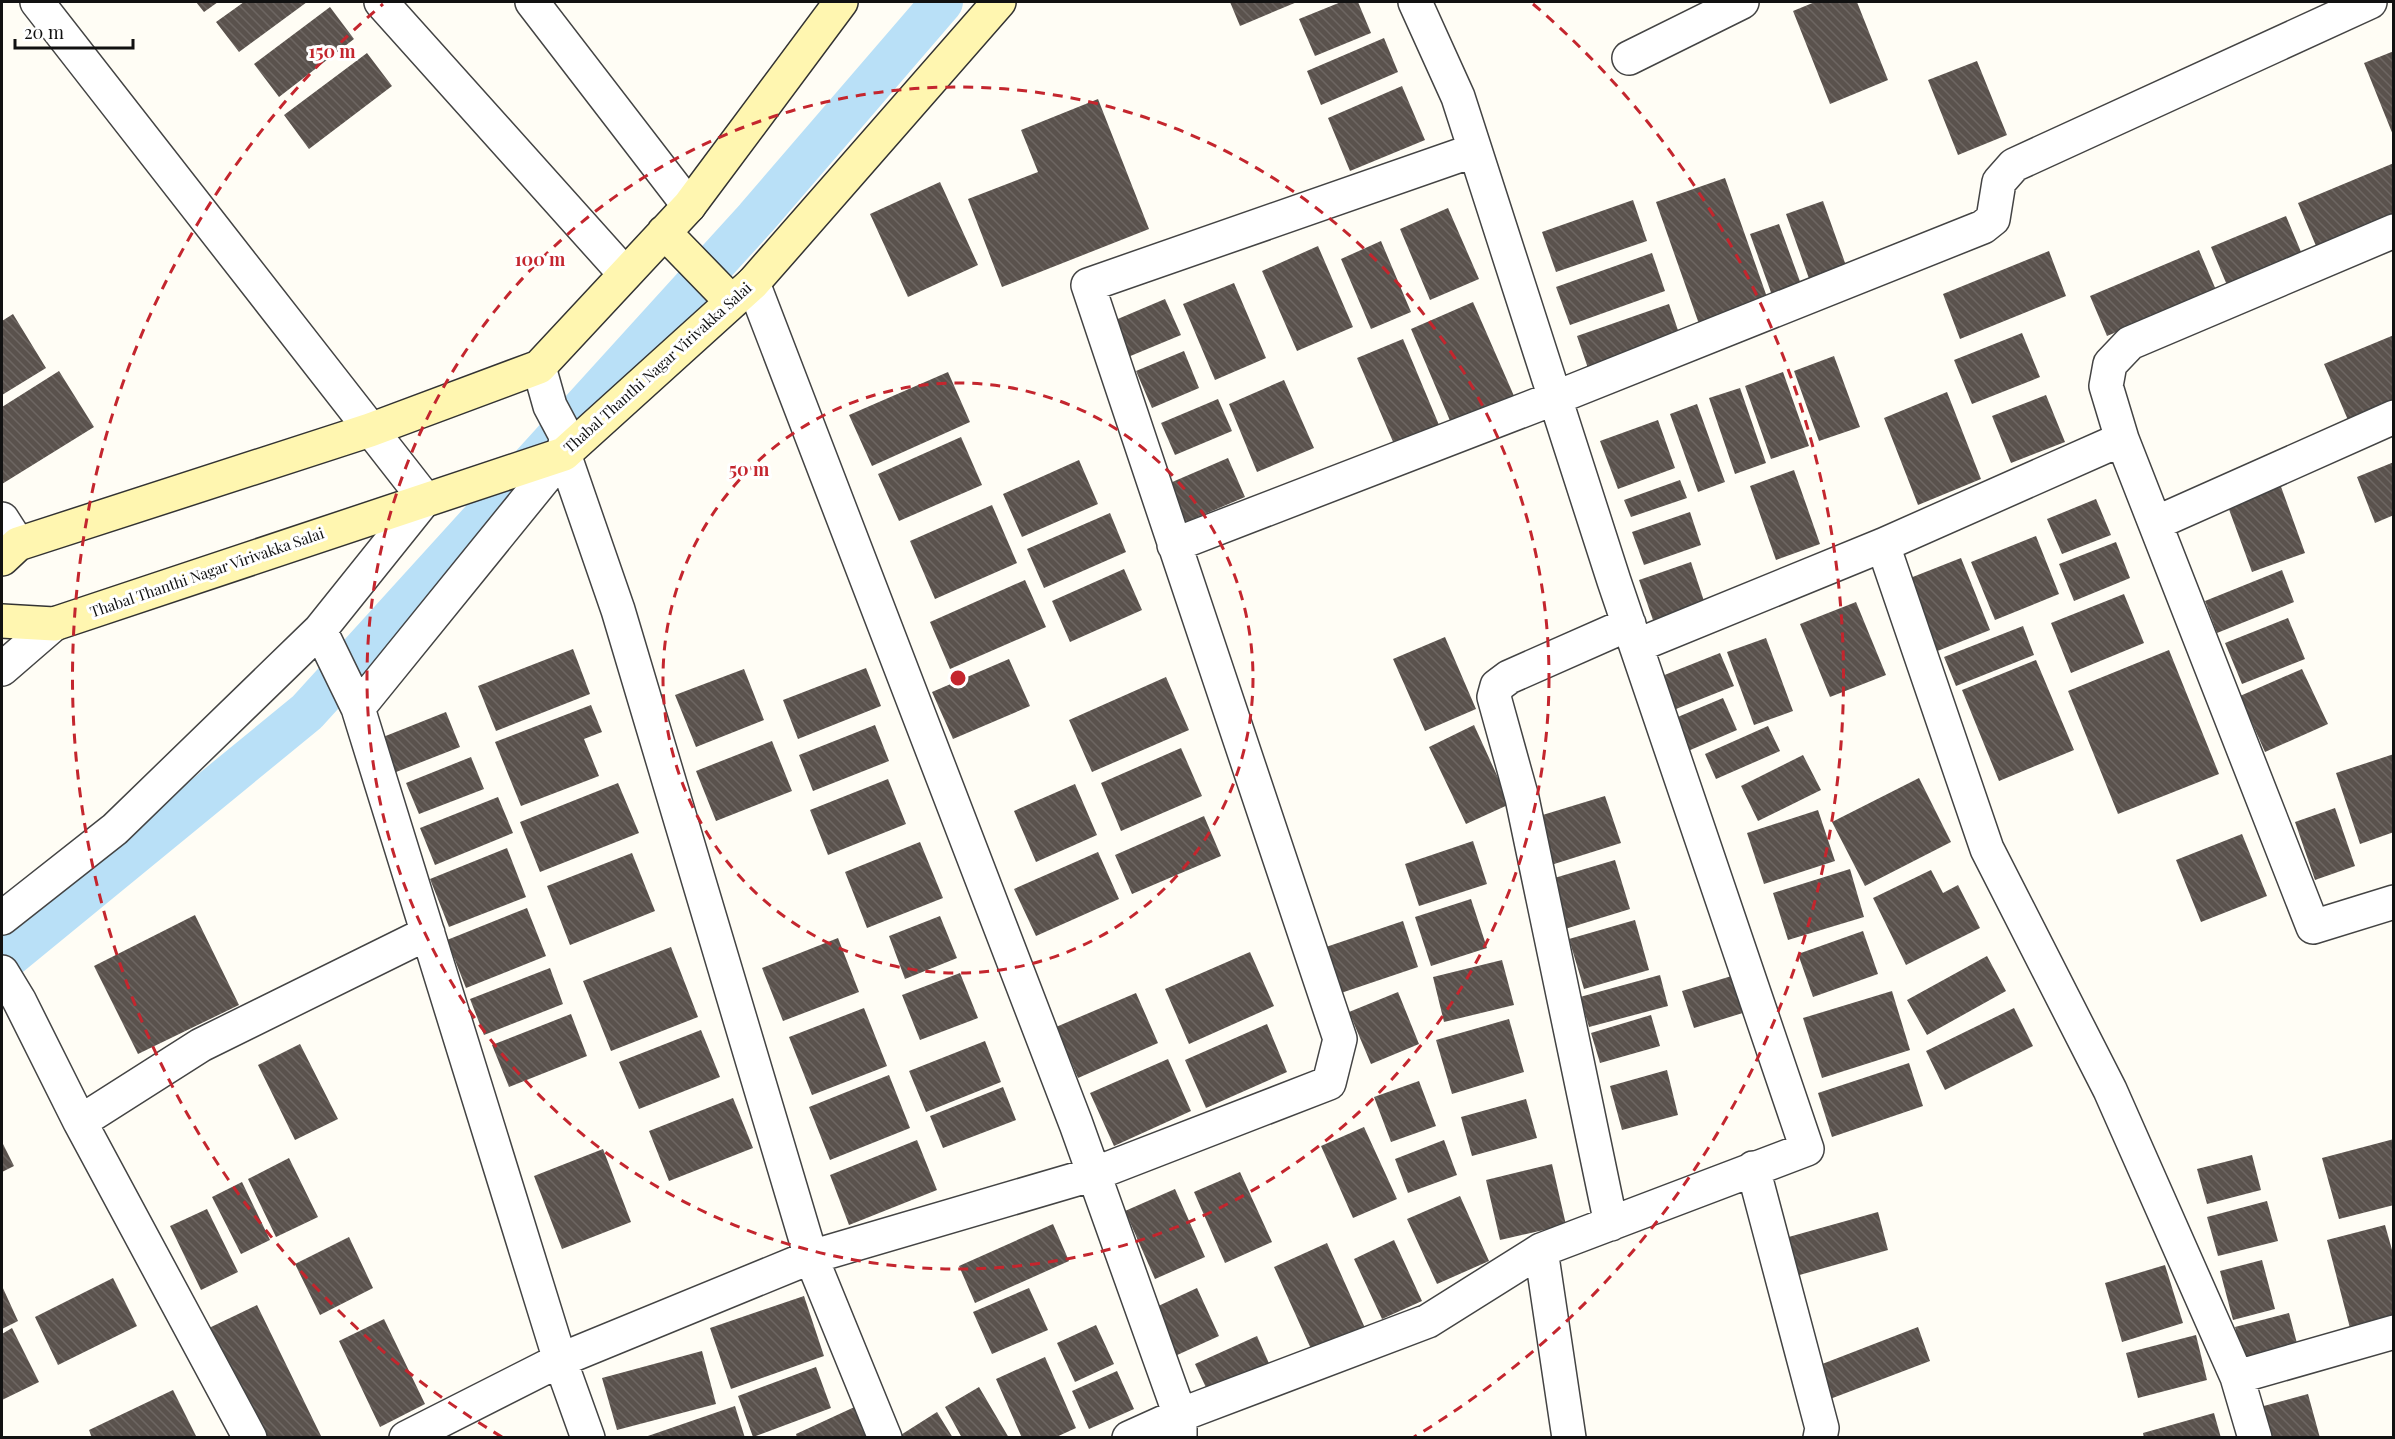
<svg xmlns="http://www.w3.org/2000/svg" width="2395" height="1439" viewBox="0 0 2395 1439" font-family="'Playfair Display',serif">
<style>
.lines{fill:none;stroke-linecap:round;stroke-linejoin:round}
.canal{stroke:#b9e0f7;stroke-width:42}
.building{fill:url(#building-back-hatch)}
.street-casing{stroke:#444;stroke-width:36}
.secondary-casing{stroke:#333;stroke-width:36}
.street{stroke:#fff;stroke-width:33}
.secondary{stroke:#fff6b0;stroke-width:33}
.ring{fill:none;stroke:#c4262e;stroke-width:3;stroke-dasharray:10 8}
.labels{text-anchor:middle;stroke-width:6;stroke-linejoin:round;paint-order:stroke}
.street-label{font-size:15px;fill:#111;stroke:#fff}
.centre{fill:#c4262e;stroke:#fff;stroke-width:3}
.ring-label{font-size:18px;text-anchor:middle;font-weight:bold;fill:#c4262e;stroke:#fff;stroke-width:6;stroke-linejoin:round;paint-order:stroke}
</style>
<defs>
<pattern id="building-back-hatch" width="6" height="6" patternUnits="userSpaceOnUse" patternTransform="scale(1.5)"><rect width="6" height="6" fill="#5a524d"/><path d="M-1 5l2 2M0 0l6 6M5-1l2 2" fill="none" stroke="#6d6662"/></pattern>
</defs>
<rect width="100%" height="100%" fill="#fffdf5"/>
<g class="lines">
<!-- canal -->
<path class="canal" d="M2,962L307,712L756,218L942,2"/>
</g>
<!-- building -->
<path class="building" d="M196,2H218L204,12Z
M244,2H307L239,52L216,22Z
M1230,2H1297L1240,26Z
M1341,2H1358L1371,33L1315,56L1299,19Z
M1815,2H1857L1888,80L1830,104L1793,11Z
M330,7L354,39L279,97L254,64Z
M1384,38L1398,72L1321,105L1307,71Z
M2394,51V135H2393L2364,63Z
M367,53L392,86L309,149L284,115Z
M1977,61L2007,135L1958,155L1928,80Z
M1402,86L1425,140L1350,171L1328,118Z
M1098,99L1149,229L1002,287L968,199L1038,172L1021,130Z
M2394,163V222L2319,253L2298,203Z
M1725,178L1768,300L1699,324L1656,202Z
M940,182L978,265L908,297L870,214Z
M1633,200L1647,241L1556,272L1542,232Z
M1823,201L1849,274L1812,287L1786,214Z
M1448,208L1479,279L1430,300L1400,229Z
M2286,216L2304,259L2229,290L2211,247Z
M1779,224L1802,287L1773,298L1750,234Z
M1381,241L1411,312L1371,329L1341,259Z
M1318,246L1353,327L1297,351L1262,271Z
M2199,250L2216,290L2107,336L2090,296Z
M2049,251L2066,296L1960,339L1943,294Z
M1652,253L1665,291L1570,325L1556,287Z
M1234,283L1266,358L1215,380L1183,304Z
M1165,299L1181,335L1128,357L1113,321Z
M1473,302L1514,396L1451,423L1411,329Z
M1669,304L1682,342L1590,374L1577,336Z
M13,314L46,368L2,395V321Z
M2022,333L2040,377L1972,404L1954,360Z
M2394,335V401L2348,420L2324,364Z
M1403,339L1439,425L1394,444L1357,358Z
M1184,351L1199,388L1152,408L1136,371Z
M1834,356L1860,427L1819,441L1794,371Z
M59,371L94,427L2,484V407Z
M948,372L970,422L872,466L849,415Z
M1783,372L1809,446L1771,459L1745,386Z
M1284,380L1314,448L1257,472L1229,404Z
M1740,388L1766,463L1735,474L1709,398Z
M1947,392L1981,479L1918,505L1884,418Z
M2046,395L2065,442L2011,463L1992,416Z
M1218,399L1232,431L1175,455L1161,423Z
M1697,404L1725,482L1698,492L1670,414Z
M1658,420L1675,468L1618,489L1600,441Z
M961,437L982,485L899,521L878,474Z
M1228,458L1245,497L1179,525L1163,486Z
M1079,460L1098,504L1022,537L1003,494Z
M2394,462V515L2375,523L2357,477Z
M1794,470L1820,544L1776,560L1750,486Z
M1680,480L1687,498L1631,517L1624,500Z
M2280,484L2305,553L2252,572L2227,504Z
M2096,499L2111,535L2062,554L2047,519Z
M992,505L1017,563L935,599L910,541Z
M1690,512L1701,545L1644,565L1632,532Z
M1110,513L1126,552L1044,588L1027,549Z
M2036,536L2059,594L1995,620L1971,562Z
M2116,542L2130,578L2074,601L2059,564Z
M1961,558L1990,630L1935,652L1905,580Z
M1691,562L1704,601L1653,620L1639,580Z
M1124,569L1142,610L1070,642L1052,601Z
M2282,570L2294,602L2217,633L2205,601Z
M1025,580L1046,627L950,669L930,622Z
M2124,594L2144,643L2071,673L2051,623Z
M1856,602L1886,675L1830,697L1800,624Z
M2288,618L2305,659L2242,684L2225,643Z
M2023,626L2034,655L1956,686L1944,657Z
M1445,637L1476,709L1425,731L1393,659Z
M1766,638L1793,711L1754,725L1727,652Z
M573,649L590,694L496,731L478,686Z
M2169,650L2219,774L2118,814L2068,691Z
M1720,653L1734,686L1676,709L1662,676Z
M1009,659L1030,706L953,739L932,692Z
M2036,660L2074,750L1999,781L1962,690Z
M866,668L881,706L798,739L783,700Z
M744,669L764,720L696,747L675,695Z
M2302,669L2328,724L2265,752L2240,696Z
M1166,677L1189,730L1092,772L1069,720Z
M1723,698L1737,730L1688,751L1673,719Z
M591,705L602,732L584,739L599,776L521,806L495,742Z
M446,712L460,747L391,774L378,739Z
M875,725L889,761L813,791L799,755Z
M1474,725L1510,804L1466,824L1429,747Z
M1768,726L1780,751L1716,779L1705,754Z
M772,741L792,791L716,821L696,771Z
M1181,748L1202,796L1121,831L1101,783Z
M2394,754V832L2360,844L2336,773Z
M1803,755L1821,790L1758,821L1741,786Z
M471,757L484,789L419,814L406,783Z
M1919,778L1951,842L1865,886L1832,822Z
M888,779L906,824L828,855L810,810Z
M618,783L639,833L540,872L520,822Z
M1075,784L1097,835L1036,862L1014,811Z
M1605,796L1621,843L1551,865L1536,817Z
M498,797L513,833L435,865L420,828Z
M2335,808L2355,866L2315,880L2295,822Z
M1818,810L1835,861L1764,884L1747,833Z
M1204,816L1221,856L1132,894L1115,855Z
M2242,834L2267,896L2201,922L2176,860Z
M1473,841L1487,884L1419,906L1405,864Z
M920,842L943,898L867,928L845,872Z
M507,848L526,897L449,927L430,879Z
M1098,852L1119,899L1036,936L1014,889Z
M632,853L655,911L570,945L547,886Z
M1615,860L1630,909L1565,929L1551,879Z
M1850,869L1864,917L1788,940L1773,893Z
M1931,870L1943,893L1958,885L1980,928L1906,965L1873,898Z
M1471,899L1487,948L1431,966L1415,917Z
M527,908L546,956L466,988L447,940Z
M195,915L239,1005L138,1054L94,966Z
M940,916L957,958L905,979L889,936Z
M1635,920L1649,970L1584,989L1569,939Z
M1403,921L1418,967L1338,994L1323,948Z
M1863,931L1878,974L1813,997L1798,954Z
M838,938L859,992L783,1021L762,968Z
M671,947L698,1017L611,1051L583,981Z
M1250,952L1274,1006L1189,1044L1165,989Z
M1987,956L2006,991L1927,1035L1907,1000Z
M1502,960L1514,1005L1444,1022L1433,977Z
M550,968L563,1004L484,1035L470,999Z
M960,973L978,1018L920,1040L902,995Z
M1660,975L1668,1006L1589,1027L1580,997Z
M1735,975L1746,1012L1694,1028L1682,991Z
M1892,991L1910,1050L1822,1078L1803,1018Z
M1398,992L1419,1044L1371,1064L1349,1012Z
M1136,993L1158,1043L1078,1078L1056,1027Z
M864,1008L887,1066L812,1095L789,1037Z
M2014,1008L2033,1046L1945,1090L1926,1051Z
M571,1014L587,1056L509,1087L492,1045Z
M1651,1015L1660,1046L1600,1063L1591,1033Z
M1509,1019L1524,1072L1452,1094L1436,1040Z
M1267,1024L1287,1072L1206,1108L1185,1060Z
M701,1030L720,1077L639,1109L619,1062Z
M985,1041L1001,1082L926,1112L909,1071Z
M300,1044L338,1119L295,1140L258,1065Z
M1168,1059L1191,1111L1114,1146L1090,1093Z
M1909,1063L1923,1106L1832,1137L1818,1093Z
M1667,1070L1678,1115L1622,1130L1610,1086Z
M889,1075L910,1128L830,1160L809,1107Z
M1419,1081L1436,1126L1391,1142L1374,1097Z
M1003,1087L1016,1120L943,1148L930,1116Z
M733,1098L753,1148L669,1181L649,1131Z
M1526,1099L1537,1138L1472,1156L1461,1117Z
M1364,1127L1397,1199L1353,1218L1321,1146Z
M2394,1139V1205L2339,1219L2322,1158Z
M917,1140L937,1190L849,1225L830,1175Z
M1444,1140L1457,1175L1408,1193L1395,1159Z
M2,1142L14,1166L2,1172Z
M603,1149L631,1222L562,1249L534,1176Z
M2252,1155L2261,1190L2207,1204L2197,1169Z
M289,1158L318,1217L276,1237L248,1179Z
M1552,1164L1566,1225L1500,1240L1486,1180Z
M1240,1172L1272,1242L1225,1263L1194,1192Z
M242,1182L270,1240L241,1254L212,1197Z
M1175,1189L1205,1257L1155,1279L1125,1211Z
M1460,1196L1489,1261L1437,1284L1407,1219Z
M2267,1201L2278,1241L2218,1256L2207,1217Z
M207,1209L238,1272L201,1290L170,1226Z
M1878,1212L1888,1250L1796,1276L1785,1238Z
M1053,1224L1069,1261L975,1303L959,1266Z
M2385,1225L2394,1257V1316L2350,1328L2327,1240Z
M349,1237L373,1288L320,1315L295,1264Z
M1394,1240L1422,1301L1382,1319L1354,1259Z
M1327,1243L1365,1328L1312,1351L1274,1267Z
M2262,1260L2275,1309L2233,1320L2220,1271Z
M2165,1265L2183,1323L2122,1342L2105,1283Z
M113,1278L137,1326L58,1365L35,1317Z
M2,1286L18,1321L2,1329Z
M1029,1288L1048,1330L992,1354L973,1312Z
M1197,1288L1219,1336L1175,1356L1154,1308Z
M804,1296L824,1356L731,1389L710,1328Z
M257,1305L322,1438H263L209,1328Z
M2289,1313L2299,1351L2245,1365L2235,1327Z
M384,1319L425,1404L380,1427L339,1341Z
M1096,1325L1114,1364L1075,1382L1057,1343Z
M1918,1327L1930,1361L1830,1399L1817,1366Z
M12,1328L39,1382L2,1400V1334Z
M2196,1335L2207,1380L2138,1398L2126,1353Z
M1257,1336L1271,1368L1210,1396L1195,1364Z
M702,1351L716,1404L617,1430L602,1378Z
M1045,1357L1076,1428L1054,1438H1022L996,1379Z
M816,1367L831,1408L753,1437L738,1396Z
M1117,1371L1134,1409L1089,1429L1072,1391Z
M979,1387L1009,1438H962L945,1407Z
M173,1390L197,1438H92L89,1430Z
M2308,1394L2320,1438H2268L2260,1407Z
M861,1404L877,1438H797L796,1434Z
M735,1406L745,1438H646L645,1437Z
M937,1412L953,1438H896Z
M2214,1413L2221,1438H2144L2143,1433Z"/>
<g class="lines">
<!-- street casing -->
<g class="street-casing">
<path id="street" d="M381,2L625,274
M532,2L689,206
M1629,58L1742,2
M753,283L1076,1124L1180,1415V1436
M539,367L550,406L566,436L564,454L618,610L811,1257L885,1438
M2122,439L2106,386L2110,364L2130,343L2394,231
M2,519L18,544
M2156,523L2394,417
M1174,545L1555,398L1983,227L1993,219L1999,182L2014,165L2370,2
M1883,545L1987,849L2110,1090L2237,1377L2255,1438
M320,630L358,708L560,1360L406,1438
M1636,646L1883,545L2122,439L2313,927L2394,902
M2,669L54,624
M358,708L564,454
M2,918L115,829L320,630L425,499L37,2
M2,972L19,1000L80,1122L250,1438
M80,1122L201,1045L428,933
M1753,1168L1822,1428L1820,1438
M1611,1224L1522,798L1494,697L1497,686L1509,677L1629,624
M1541,1250L1569,1438
M2237,1377L2394,1332
M588,1438L560,1360L811,1257L1094,1174L1329,1083L1340,1039L1088,285L1475,150
M1129,1438L1180,1415L1428,1321L1541,1250L1807,1149L1614,581L1458,97L1415,2"/>
</g>
<!-- secondary casing -->
<g class="secondary-casing">
<path id="secondary" d="M664,232L732,302
M2,559L18,544L370,430L539,367L689,206L841,2
M2,621L54,624L564,454L753,283L999,2"/>
</g>
<!-- street -->
<use href="#street" class="street"/>
<!-- secondary -->
<use href="#secondary" class="secondary"/>
</g>
<!-- distance rings -->
<g class="ring">
<circle cx="958" cy="678" r="295"/>
<circle cx="958" cy="678" r="591"/>
<path d="M502 1437A886 886 0 0 1 383 4M1533 4A886 886 0 0 1 1414 1437"/>
</g>
<g class="labels">
<!-- street labels -->
<g class="street-label">
<text transform="translate(658 368) rotate(-42)" y="5">Thabal Thanthi Nagar Virivakka Salai</text>
<text transform="translate(207 573) rotate(-19)" y="5">Thabal Thanthi Nagar Virivakka Salai</text>
</g>
</g>
<circle cx="958" cy="678" r="9" class="centre"/>
<g class="ring-label">
<text x="332" y="58">150 m</text>
<text x="540" y="266">100 m</text>
<text x="749" y="476">50 m</text>
</g>
<!-- border -->
<rect width="2395" height="1439" fill="none" stroke="#111111" stroke-width="6"/>
<!-- scale -->
<path d="M15 39v9h118v-9" fill="none" stroke="#111111" stroke-width="3"/>
<text x="24" y="39" font-size="18" fill="#111111" stroke="#ffffff" stroke-width="4.5" paint-order="stroke">20 m</text>
</svg>
